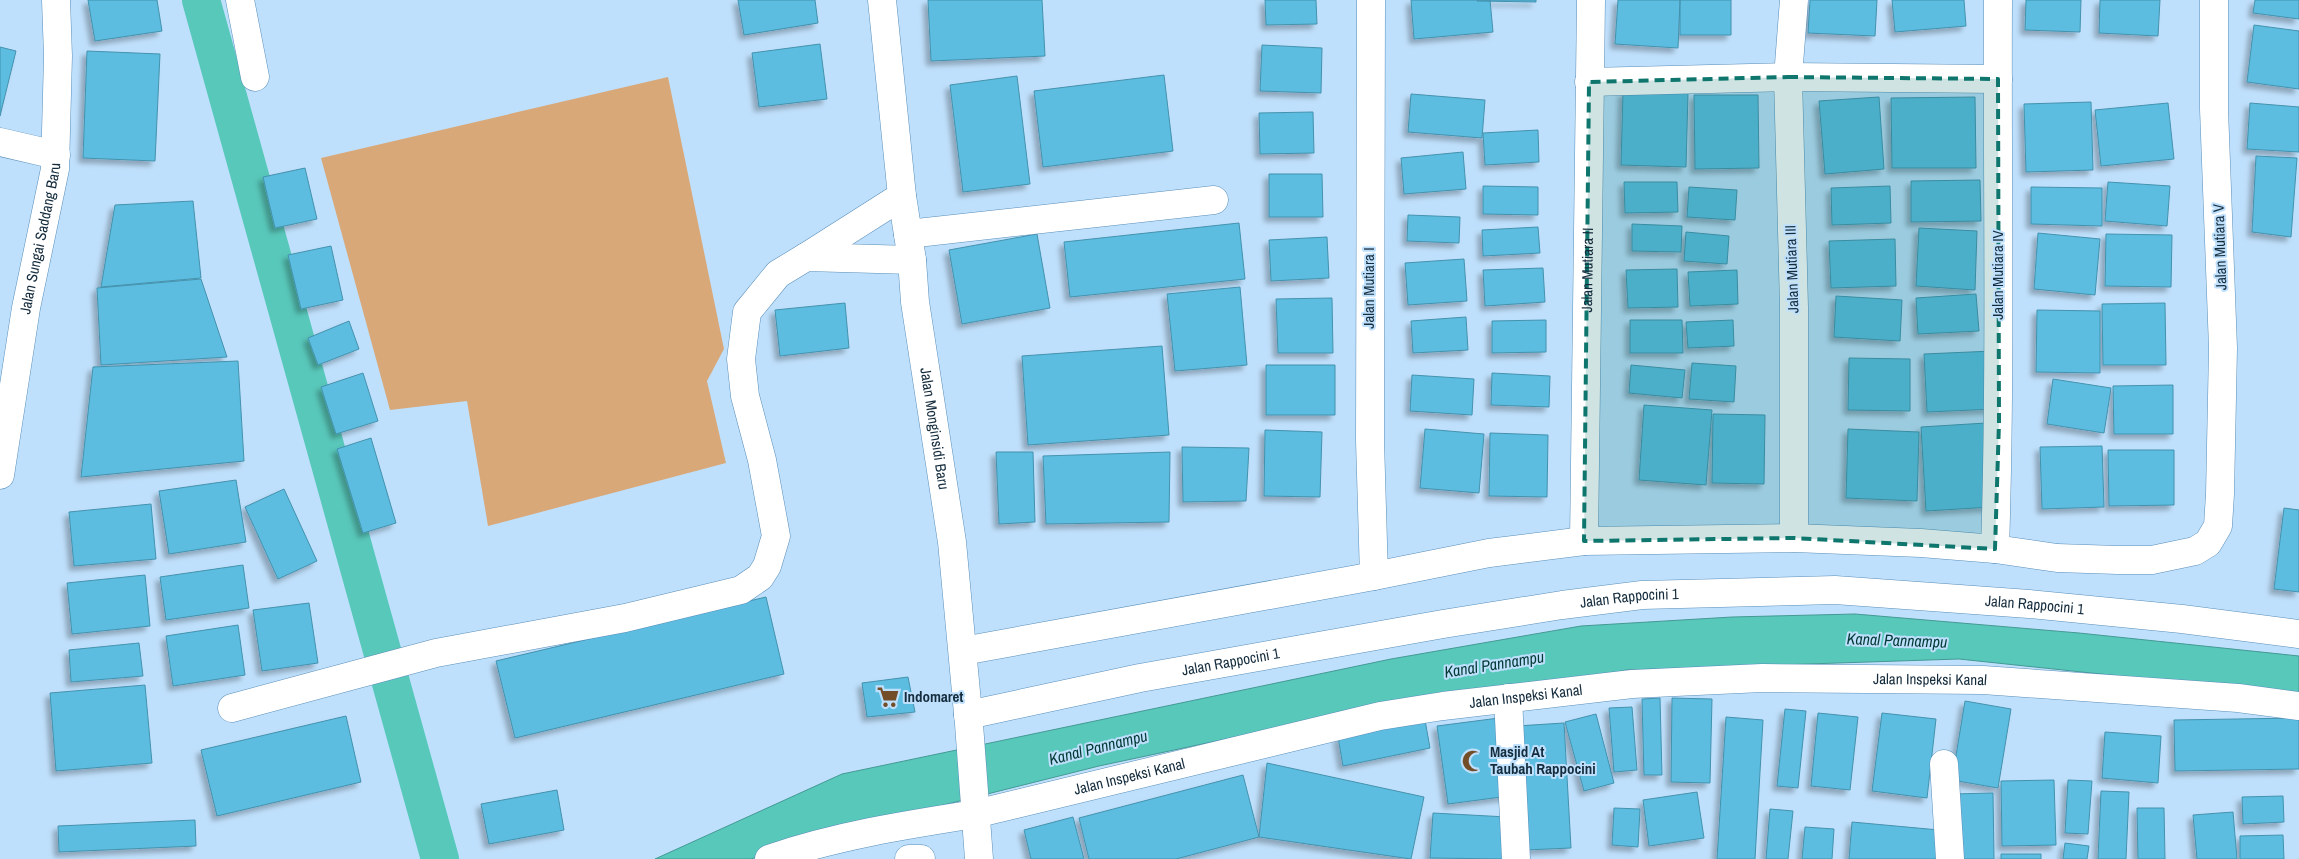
<svg xmlns="http://www.w3.org/2000/svg" width="2299" height="859" viewBox="0 0 2299 859" font-family="'Archivo Narrow',sans-serif">
<style>
.green{fill:#d9a879}
.water{fill:#58c8ba;stroke:#449994}
.lines{fill:none;stroke-linecap:round;stroke-linejoin:round}
.canal{stroke:#58c8ba;stroke-width:38}
.building{fill:#5bbde0;stroke:#4492ae;filter:url(#shadow)}
.minor-casing{stroke:#588eb9;stroke-width:29}
.secondary-casing{stroke:#588eb9;stroke-width:29}
.minor{stroke:#fff;stroke-width:28}
.secondary{stroke:#fff;stroke-width:28}
.marked{fill:#0f766e;fill-opacity:0.2;stroke:#0f766e;stroke-width:4;stroke-dasharray:10 6;stroke-linejoin:round}
.labels{text-anchor:middle;stroke-width:4;stroke-linejoin:round;paint-order:stroke}
.street-label{font-size:15px;fill:#152c3d;stroke:#bfe0fc}
.poi-label{font-size:15px;font-weight:bold;fill:#152c3d;stroke:#bfe0fc;text-anchor:start}
.water-label{font-size:16px;font-style:italic;fill:#023934;stroke:#bfe0fc}
</style>
<defs>
<filter id="shadow"><feDropShadow dx="-4.5" dy="4.5" stdDeviation="2.5" flood-color="#0004"/></filter>
</defs>
<rect width="100%" height="100%" fill="#bfe0fc"/>
<!-- green -->
<path class="green" d="M668,77L724,349L707,381L726,463L488,526L467,401L390,410L321,158Z"/>
<!-- water -->
<path class="water" d="M1855,614L2079,633L2299,656V695L1959,659L1626,670L1508,698L1409,700L1099,766L808,839L751,859H655L842,774L1391,659L1581,626L1732,617Z"/>
<g class="lines">
<!-- canal -->
<path class="canal" d="M201,0L440,859"/>
</g>
<!-- building -->
<path class="building" d="M88,0H157L162,31L95,41Z
M738,0H815L818,23L744,35Z
M928,0H1042L1045,56L931,61Z
M1265,0H1316L1317,24L1266,25Z
M1411,0H1490L1493,32L1414,39Z
M1477,0H1536V2L1477,1Z
M1618,0H1680L1678,48L1615,44Z
M1680,0H1731V35H1680Z
M1810,0H1877L1875,36L1808,33Z
M1892,0H1964L1966,26L1895,32Z
M2026,0H2081L2080,32L2025,30Z
M2100,0H2160L2158,36L2099,33Z
M2255,0H2299V19L2253,13Z
M2254,25L2299,31V89L2247,82Z
M820,44L827,99L759,107L752,53Z
M1262,45L1322,48L1321,93L1260,91Z
M0,47L16,51L0,116Z
M87,51L160,54L155,161L83,158Z
M1164,75L1173,151L1043,167L1034,91Z
M1017,76L1030,184L963,192L950,85Z
M1623,92L1688,93L1686,167L1621,165Z
M1411,94L1485,100L1482,138L1408,132Z
M1694,95H1758L1759,168L1695,169Z
M1879,97L1884,169L1825,174L1819,101Z
M1975,97L1976,168H1892L1891,98Z
M2091,102L2093,170L2026,172L2024,104Z
M2168,103L2174,159L2101,166L2095,110Z
M2250,103L2299,107V152L2247,149Z
M1313,112L1314,153L1260,154L1259,113Z
M1538,130L1539,162L1485,165L1483,133Z
M1463,152L1466,189L1404,194L1401,158Z
M2256,156L2297,158L2291,237L2252,232Z
M305,168L317,219L275,228L263,177Z
M1269,174H1322L1323,217H1269Z
M1980,180L1981,221L1911,222V181Z
M1624,182H1677L1678,212L1625,213Z
M2108,182L2170,186L2167,226L2105,221Z
M1483,186L1538,187V215L1483,214Z
M1890,186L1891,223L1832,225L1831,188Z
M1689,187L1737,190L1735,220L1687,217Z
M2031,187L2102,188V226L2031,224Z
M193,201L201,278L101,287L115,205Z
M1408,215L1460,217L1459,243L1407,241Z
M1239,223L1245,279L1070,297L1064,242Z
M1632,224L1682,226L1681,252L1632,251Z
M1538,227L1540,253L1483,256L1482,230Z
M1919,228L1977,231L1975,290L1916,286Z
M1686,232L1729,236L1727,264L1684,261Z
M2038,233L2100,239L2095,295L2034,289Z
M1037,234L1050,308L962,324L949,250Z
M2106,234L2172,235L2171,287L2105,286Z
M1327,237L1329,278L1271,281L1269,240Z
M1895,239L1896,286L1831,288L1829,241Z
M331,246L343,300L301,309L288,255Z
M1464,259L1467,301L1408,305L1405,263Z
M1543,268L1545,302L1485,306L1483,270Z
M1677,269L1678,307L1628,308L1626,270Z
M1737,270L1738,304L1690,306L1688,272Z
M201,279L227,357L101,365L97,288Z
M1240,287L1247,365L1175,371L1167,294Z
M1976,294L1979,331L1918,334L1916,298Z
M1836,296L1902,300L1900,341L1834,337Z
M1332,298L1333,353H1278L1276,299Z
M845,303L849,348L780,356L775,310Z
M2165,303L2166,365H2103L2102,304Z
M2037,310L2100,311V373L2036,372Z
M1466,317L1468,350L1413,353L1411,321Z
M1546,320V352L1492,353V321Z
M1630,320H1682L1683,353H1630Z
M1733,320L1734,346L1688,348L1686,322Z
M349,321L359,349L318,365L308,338Z
M1162,346L1169,435L1028,445L1022,356Z
M1993,351L1995,409L1927,412L1924,354Z
M1849,358L1910,359V411L1848,410Z
M238,361L244,461L81,477L93,367Z
M1692,363L1736,366L1734,402L1689,399Z
M1266,365H1335V415H1266Z
M1631,365L1685,370L1682,398L1629,393Z
M363,373L378,421L336,434L321,387Z
M1492,373L1550,376L1549,407L1491,405Z
M1412,375L1474,379L1472,415L1410,411Z
M2053,379L2111,388L2104,433L2047,424Z
M2173,385V434H2114L2113,386Z
M1644,405L1712,410L1706,485L1639,480Z
M1713,414L1765,415L1764,484L1712,483Z
M1986,423L1991,507L1926,511L1921,427Z
M1425,429L1484,434L1479,493L1420,488Z
M1848,429L1919,432L1917,501L1846,498Z
M1265,430L1322,432L1320,497L1264,496Z
M1490,433L1548,435L1547,497L1489,496Z
M371,438L396,523L363,533L337,449Z
M2102,446L2104,507L2042,509L2040,447Z
M1182,447L1249,448L1246,501L1183,502Z
M2108,450H2174V505L2109,506Z
M996,452H1033L1035,522L999,524Z
M1170,452L1169,522L1046,524L1043,456Z
M236,480L246,542L169,554L159,491Z
M284,489L317,561L278,579L245,507Z
M151,504L156,559L74,566L69,512Z
M2284,508L2299,510V592L2274,589Z
M243,565L249,608L166,620L160,577Z
M145,575L150,626L72,634L67,583Z
M766,597L784,674L515,738L496,661Z
M309,603L318,663L262,671L253,610Z
M238,625L245,675L173,686L166,636Z
M139,643L143,676L71,682L69,650Z
M908,677L915,712L867,717L862,683Z
M145,685L152,763L56,771L50,693Z
M1660,698L1662,775H1644L1642,699Z
M1672,698L1712,699L1710,783L1671,782Z
M1965,701L2011,709L1998,788L1952,780Z
M1632,707L1637,770L1614,772L1609,708Z
M1785,709L1806,711L1798,788L1777,786Z
M1818,713L1858,717L1850,790L1811,786Z
M1882,713L1936,719L1927,798L1872,791Z
M1596,714L1614,783L1584,791L1565,722Z
M346,716L361,782L217,816L201,750Z
M1726,717L1763,720L1755,859H1717Z
M1499,718L1509,796L1448,804L1437,726Z
M2299,718V769L2175,771L2174,720Z
M1425,720L1430,748L1343,766L1338,737Z
M1564,723L1571,848L1525,850L1517,726Z
M2105,732L2161,736L2158,783L2102,778Z
M1267,763L1424,797L1411,859L1259,837Z
M1243,775L1259,837L1176,859H1089L1079,818Z
M2054,780L2056,845L2002,846L2001,781Z
M2068,780L2092,781L2088,834L2065,833Z
M557,790L564,830L489,844L481,804Z
M2101,791L2129,792L2126,859H2098Z
M1697,792L1704,838L1649,846L1643,800Z
M1993,793L1994,859H1955L1953,794Z
M2283,796L2284,822L2243,824L2242,797Z
M1614,808L1640,809L1638,847L1612,845Z
M2137,808H2164L2165,859H2138Z
M1770,809L1793,811L1788,859H1766Z
M2233,812L2237,859H2197L2193,815Z
M1433,813L1507,817L1504,859L1430,858Z
M1073,817L1084,859H1031L1024,830Z
M195,820L196,846L59,852L58,826Z
M1852,822L1939,830L1937,859H1849Z
M1805,827L1834,829L1832,859H1802Z
M2283,835L2284,859H2240V836Z
M2065,843L2089,846L2087,859H2063Z
M2001,854H2041V859H2001Z"/>
<g class="lines">
<!-- minor casing -->
<g class="minor-casing">
<g id="minor">
<path d="M240,0L255,77"/>
<path id="s1" d="M882,0L902,196L912,260L915,302L952,542L969,724L979,859"/>
<path d="M1371,0L1370,441L1374,576"/>
<path d="M1589,82L1788,77L1998,79"/>
<path d="M0,142L56,155"/>
<path d="M908,234L1214,200"/>
<path d="M806,257L902,196"/>
<path d="M1794,538V307L1788,77L1794,0"/>
<path id="s2" d="M1584,541L1591,0"/>
<path d="M1995,549C2001,366 1997,183 1998,0"/>
<path d="M963,651L1374,576L1489,553L1584,541L1794,538L1921,543L1995,549L2057,558L2118,560H2152L2195,551L2208,543L2218,526L2220,494L2223,348L2214,109V0"/>
<path d="M1508,698L1516,859"/>
<path d="M232,708L436,653L625,618L741,590L760,577L767,566L776,536L762,460L745,396L741,359L747,312L778,274L806,257L912,260"/>
<path id="s3" d="M968,715L1140,678L1443,624L1562,605L1642,595L1835,590L2029,604L2182,619L2299,634"/>
<path d="M1944,764L1950,859"/>
<path id="s4" d="M769,859C835,836 905,825 975,814L1380,716L1443,706L1632,684L1762,678L1983,680L2238,698L2299,706"/>
<path d="M909,859H921"/>
</g>
</g>
<!-- secondary casing -->
<g class="secondary-casing">
<g id="secondary">
<path id="s5" d="M0,475L26,308L55,169L58,56L56,0"/>
</g>
</g>
<!-- minor -->
<use href="#minor" class="minor"/>
<!-- secondary -->
<use href="#secondary" class="secondary"/>
</g>
<!-- marked area -->
<path class="marked" d="M1788,77L1998,79L1999,422L1995,549L1794,538L1584,541L1589,82Z"/>
<!-- icons -->
<defs>
<g id="supermarket-bare" transform="scale(1.725)"><path d="M-6-5.5h2.5l.6 2H6L4.5 2H-2.5L-4.4-4H-6ZM-1.5 3.2a1.3 1.3 0 1 0 .1 0ZM3 3.2a1.3 1.3 0 1 0 .1 0Z" fill="#724d28" stroke="#bfe0fc" stroke-width="2.5" paint-order="stroke"/></g>
<g id="mosque-bare" transform="scale(1.725)"><path d="M3.5-4.9A6 6 0 1 0 3.5 4.9A5 5 0 1 1 3.5-4.9Z" fill="#724d28" stroke="#bfe0fc" stroke-width="2.5" paint-order="stroke"/></g>
</defs>
<g fill-rule="evenodd">
<use href="#supermarket-bare" x="888" y="697"/>
<use href="#mosque-bare" x="1473" y="761"/>
</g>
<g class="labels">
<!-- street labels -->
<g class="street-label">
<text dy="5" stroke="none"><textPath href="#s5" startOffset="240">Jalan Sungai Saddang Baru</textPath></text>
<text transform="translate(2220 247) rotate(-92)" y="5">Jalan Mutiara V</text>
<text transform="translate(1792 269) rotate(-92)" y="5">Jalan Mutiara III</text>
<text dy="5" stroke="none"><textPath href="#s2" startOffset="271">Jalan Mutiara II</textPath></text>
<text transform="translate(1998 275) rotate(-90)" y="5">Jalan Mutiara IV</text>
<text transform="translate(1369 288) rotate(-90)" y="5">Jalan Mutiara I</text>
<text dy="5" stroke="none"><textPath href="#s1" startOffset="432">Jalan Monginsidi Baru</textPath></text>
<text dy="5" stroke="none"><textPath href="#s3" startOffset="672">Jalan Rappocini 1</textPath></text>
<text dy="5" stroke="none"><textPath href="#s3" startOffset="1078">Jalan Rappocini 1</textPath></text>
<text dy="5" stroke="none"><textPath href="#s3" startOffset="268">Jalan Rappocini 1</textPath></text>
<text dy="5" stroke="none"><textPath href="#s4" startOffset="1180">Jalan Inspeksi Kanal</textPath></text>
<text dy="5" stroke="none"><textPath href="#s4" startOffset="775">Jalan Inspeksi Kanal</textPath></text>
<text dy="5" stroke="none"><textPath href="#s4" startOffset="370">Jalan Inspeksi Kanal</textPath></text>
</g>
<!-- poi labels -->
<g class="poi-label">
<text x="904" y="702">Indomaret</text>
<text x="1490" y="757">Masjid At<tspan x="1490" dy="17">Taubah Rappocini</tspan></text>
</g>
<!-- water labels -->
<g class="water-label">
<text transform="translate(1897 640) rotate(2)" y="6">Kanal Pannampu</text>
<text transform="translate(1494 664) rotate(-9)" y="6">Kanal Pannampu</text>
<text transform="translate(1098 747) rotate(-14)" y="6">Kanal Pannampu</text>
</g>
</g>
</svg>
